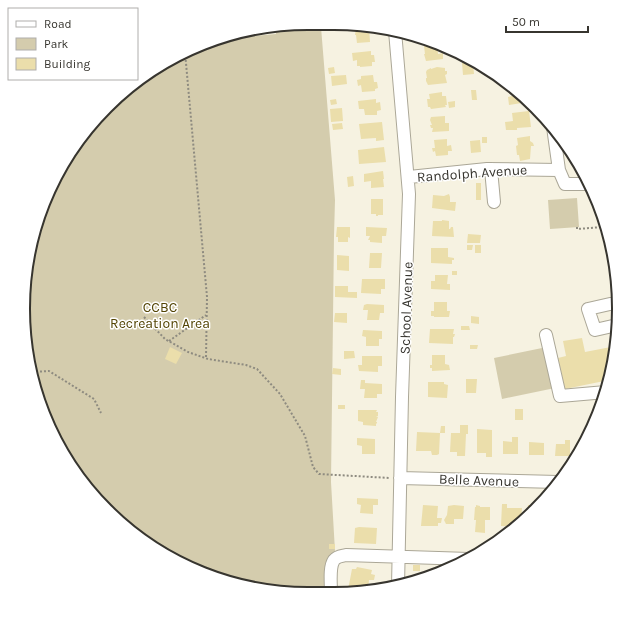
<svg xmlns="http://www.w3.org/2000/svg" width="642" height="617" viewBox="0 0 642 617" font-family="Karla,sans-serif">
<style>
.green{fill:#d4ccad}
.building{fill:#ebdeab}
.lines{fill:none;stroke-linecap:round;stroke-linejoin:round}
.minor-casing{stroke:#aba797;stroke-width:14}
.path{stroke:#8e8b80;stroke-width:2;stroke-dasharray:2 2;stroke-linecap:butt}
.minor{stroke:#fff;stroke-width:12}
.labels{text-anchor:middle;stroke-width:3;stroke-linejoin:round;paint-order:stroke}
.street-label{font-size:14px;fill:#37352f;stroke:#fff}
.park-label{font-size:14px;fill:#534404;stroke:#fff}
.rim{fill:none;stroke:#37352f;stroke-width:2}
</style>
<rect width="100%" height="100%" fill="#f6f2e1"/>
<!-- green -->
<path class="green" d="M321,27L335,200L334,236L331,482L335,551L326,562L325,591L234,584L182,564L135,535L94,497L61,451L38,400L24,327L25,271L38,217L61,166L94,120L150,71L199,45L219,39L276,34V32L287,28Z
M577,198L579,227L550,229L548,200Z
M547,347L555,388L502,399L494,358Z"/>
<!-- building -->
<path class="building" d="M369,27L370,42L357,43L356,35H355L356,28Z
M437,44L438,54L443,53V59L426,61L424,54H425L424,46Z
M371,51V55H374L375,62H372V66L360,67V66H357V60L353,61L352,53Z
M473,62L474,74L463,75L462,63Z
M334,67L335,73L329,74L328,68Z
M437,67L445,68V71H447V74L445,75L447,83L428,85L426,81L428,80L426,81V78H427L426,72L427,70L431,68V69L434,68V70V68Z
M346,75L347,84L332,86L331,76Z
M373,75L374,82H377L378,88L375,89V91L362,92L361,85L358,86L357,80L361,79V76Z
M514,88L522,94L528,102L509,105L508,97L512,96L511,89Z
M471,90H476L477,100H472Z
M442,92V96H446L447,105H445L446,107L431,109L430,107H428L427,99H430L429,94Z
M336,99L337,104L331,105L330,100Z
M376,99V103L380,102L381,110L377,111V115H365L364,109H359L358,101Z
M455,101V107L449,108L448,102Z
M342,108L343,121L331,122L330,109Z
M529,111L531,127L517,128V130H506L505,122L513,121L512,113Z
M445,116V123H449V131L432,132L433,128H431L430,125H432L430,120L431,117Z
M382,122L384,140L376,141V138L361,139L359,124Z
M342,123L343,129L333,130L332,124Z
M530,136V141L533,143L534,146H531L530,159L520,161L519,155H517L516,146L518,145L517,138Z
M482,137H487V143H482Z
M447,139V146L451,145L452,151H448V155L436,156L435,151L433,152L432,148H435L434,140Z
M480,140L481,152L471,153L470,141Z
M384,147L386,162L359,164L358,150Z
M383,171L384,179H383L384,187L371,188V181L364,182V174Z
M353,176L354,186L348,187L347,177Z
M476,183H481V200H476Z
M449,194L450,197V202H456L455,211L432,208L433,195L444,196Z
M371,199H383V215H378V216H376V214H371Z
M442,220L449,221V229H450L451,227H453L454,237L432,236L433,221H442Z
M337,227H350V238L348,237V242H338V237H336Z
M366,227L387,228L386,236H382V243L370,242V240H368L370,236H366Z
M468,234L481,235L480,243H467Z
M467,245H473L472,250H467Z
M475,245H481V253H475Z
M431,248H448V257L454,258V260H452V264L431,263Z
M370,253H382L381,268H369Z
M337,255L349,256V271L337,270Z
M452,271H457V275H452Z
M435,275H448L447,284H450V290L431,289V281H435Z
M362,279H385V289H381V294L361,293Z
M335,286H348V292H357V298L335,297Z
M434,302H447V311H450L449,317H434V316H431V311H434Z
M367,304L384,305V313H380L379,320H367L368,310H363L364,305Z
M335,313H347V323L334,322Z
M471,316L479,317V324L471,323Z
M461,326H469L470,330H461Z
M430,329H454L453,334H455L454,337H453V344L429,343Z
M363,330L382,331V339H379V346H366V337L362,336Z
M582,338L585,352L616,346L609,380L565,389L558,358L566,356L563,341Z
M470,345H478L477,349H470Z
M170,347L182,353L176,364L165,359Z
M344,351H354L355,358L344,359Z
M432,355H445V364L449,365L450,370L432,371V368H430V365H432Z
M362,356H382V366H378V372L359,371L358,365H362Z
M333,368L341,369V375L332,374Z
M466,379H477L476,393H466Z
M361,380H365V383L382,384V394H377V398H364L365,389H360Z
M428,382H444V384L448,385L447,398L428,397Z
M338,405H345V409H338Z
M515,409H523V420H515Z
M358,410H377L376,412H378V416H376L378,417L376,422H377V424L376,423V426L363,425V422L358,421Z
M460,425H468V434H466L465,456H457V452H450L451,433H460Z
M441,426H445V433H440Z
M477,429L492,430V457H486V453H477Z
M417,432L440,433L439,454L437,455H432L431,451H416Z
M512,437H518V454H503V441L512,442Z
M357,438L375,439V454H362V446L357,445Z
M565,440H570V456H555L556,444H565Z
M529,442L544,443V455H529Z
M357,498L378,499V505H373V514L360,513L361,505L357,504Z
M502,504H507V508H522L521,521H522L516,527L501,526Z
M423,505L438,506L437,518H442L441,523H438V526H421Z
M454,505L464,506L463,519H454V524H446L444,520L447,515L448,506Z
M476,505L480,506V507H490V520H485V533L475,532L476,520H474L475,507H476Z
M528,505H537V507L527,516Z
M359,527L377,528L376,544L354,543L355,528Z
M329,544H335V549H329Z
M413,565H420V571H413Z
M357,567L372,570L371,574L375,575L374,580H369L368,589L374,590L352,593H351V591L348,590L352,569H356Z"/>
<g class="lines">
<!-- minor casing -->
<g class="minor-casing">
<path id="minor" d="M395,31L409,194L402,397L398,586
M553,127L559,170L565,184H590
M491,169L494,202
M409,177L487,169L559,170
M617,325L595,330L588,309L610,304H618
M546,335L560,396L606,392
M400,478L558,482
M331,592C331,583 329,567 334,560C337,556 342,556 346,555L469,559"/>
</g>
<!-- path -->
<path class="path" d="M185,52L207,297L206,358
M577,227V229L603,227
M144,317L165,339L188,352L208,359L246,365L257,369L280,394L305,436L313,467L319,474L390,478
M169,341L206,315
M32,372L49,371L94,399L101,413"/>
<!-- minor -->
<use href="#minor" class="minor"/>
</g>
<g class="labels">
<!-- street labels -->
<g class="street-label">
<text transform="translate(472 173) rotate(-4)" y="5">Randolph Avenue</text>
<text transform="translate(406 308) rotate(-88)" y="5">School Avenue</text>
<text transform="translate(479 480) rotate(2)" y="5">Belle Avenue</text>
</g>
<!-- park labels -->
<g class="park-label">
<text x="160" y="312">CCBC<tspan x="160" dy="16">Recreation Area</tspan></text>
</g>
</g>
<!-- crop -->
<path d="M0 0H642V617H0ZM308 30H334A278 278 0 0 1 612 308V309A278 278 0 0 1 334 587H308A278 278 0 0 1 30 309V308A278 278 0 0 1 308 30Z" fill="#fff" fill-rule="evenodd"/>
<path class="rim" d="M308 30H334A278 278 0 0 1 612 308V309A278 278 0 0 1 334 587H308A278 278 0 0 1 30 309V308A278 278 0 0 1 308 30Z"/>
<!-- legend -->
<rect x="8" y="8" width="130" height="72" fill="#ffffff" stroke="#afaeac"/>
<rect x="16" y="21" width="20" height="6" fill="#ffffff" stroke="#afaeac"/>
<text x="44" y="28" font-size="12" fill="#37352f">Road</text>
<rect x="16" y="38" width="20" height="12" fill="#d4ccad" stroke="#afaeac"/>
<text x="44" y="48" font-size="12" fill="#37352f">Park</text>
<rect x="16" y="58" width="20" height="12" fill="#ebdeab" stroke="#afaeac"/>
<text x="44" y="68" font-size="12" fill="#37352f">Building</text>
<!-- scale -->
<path d="M506 26v6h82v-6" fill="none" stroke="#37352f" stroke-width="2"/>
<text x="512" y="26" font-size="12" fill="#37352f" stroke="#ffffff" stroke-width="3" paint-order="stroke">50 m</text>
</svg>
